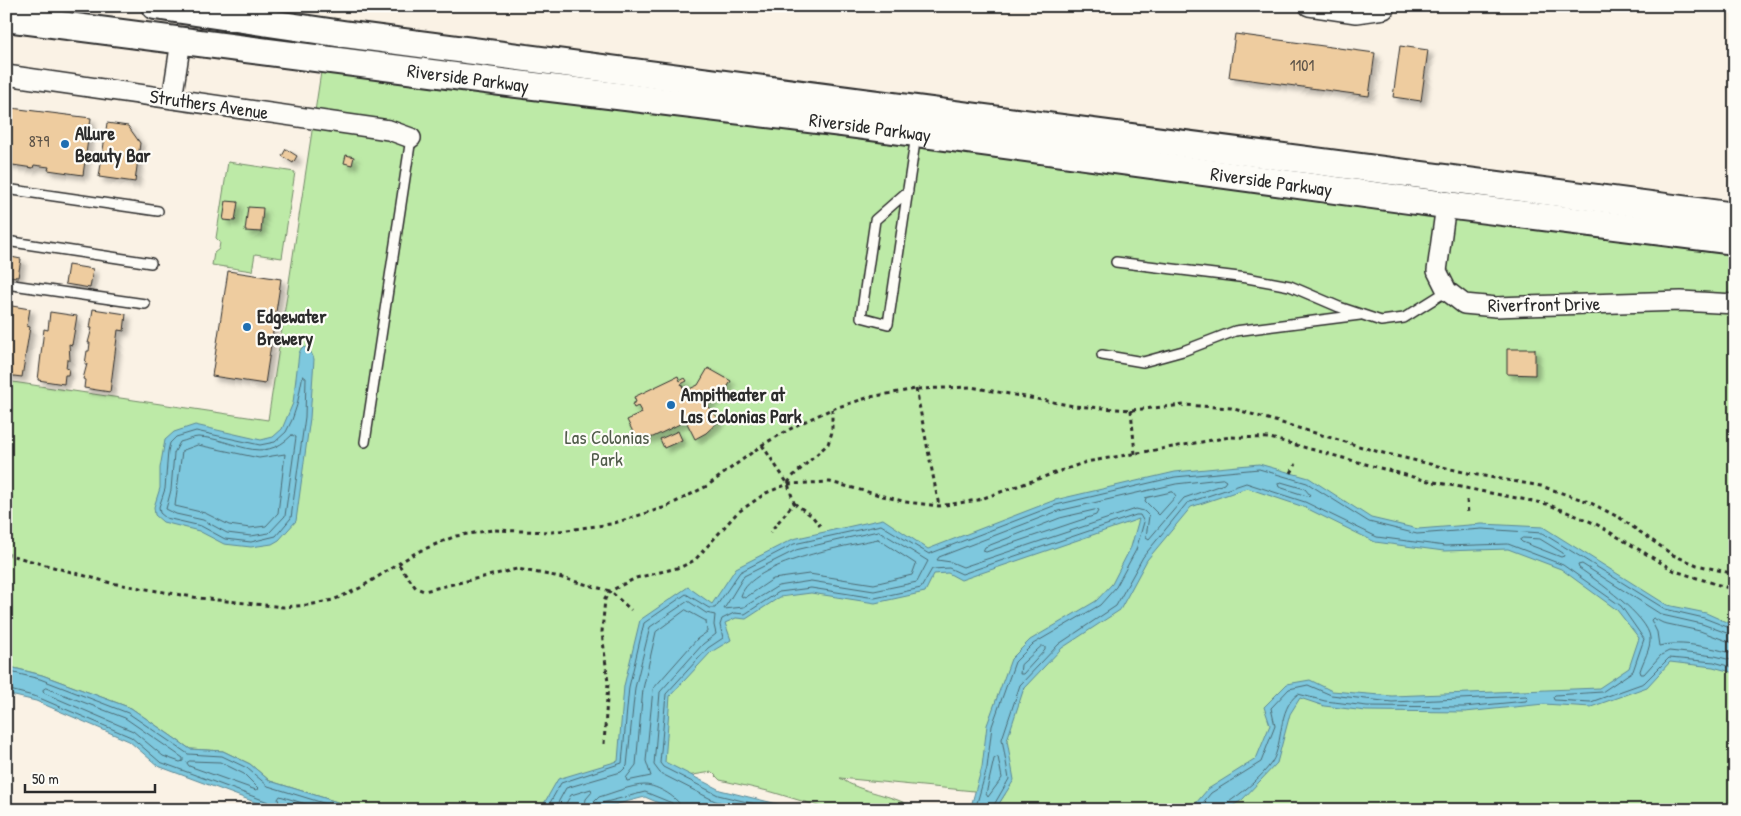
<svg xmlns="http://www.w3.org/2000/svg" width="1741" height="816" viewBox="0 0 1741 816" font-family="'Patrick Hand',sans-serif">
<style>
.green{fill:#bdeaa7;stroke:#748a69}
.water{fill:#7ec8de;stroke:#5d8996}
.lines{fill:none;stroke-linecap:round;stroke-linejoin:round}
.shore{stroke:#4c6a73;stroke-width:1}
.building{fill:#eecc9f;stroke:#2b2b2b;filter:url(#shadow)}
.service-casing{stroke:#2b2b2b;stroke-width:12}
.minor-casing{stroke:#2b2b2b;stroke-width:22}
.secondary-casing{stroke:#2b2b2b;stroke-width:30}
.path{stroke:#2b2b2b;stroke-width:3;stroke-dasharray:4 4;stroke-linecap:butt}
.service{stroke:#fdfcf7;stroke-width:9}
.minor{stroke:#fdfcf7;stroke-width:19}
.secondary{stroke:#fdfcf7;stroke-width:26}
.poi-dot{fill:#1f6fb2;stroke:#fdfcf7;stroke-width:2}
.labels{text-anchor:middle;stroke-width:4.5;stroke-linejoin:round;paint-order:stroke}
.number-label{font-size:16px;fill:#5c5348}
.street-label{font-size:19px;fill:#2b2b2b;stroke:#fdfcf7}
.poi-label{font-size:19px;font-weight:bold;fill:#2b2b2b;stroke:#fdfcf7;text-anchor:start}
.park-label{font-size:19px;fill:#505b4a;stroke:#fdfcf7}
</style>
<defs>
<filter id="shadow"><feDropShadow dx="4.5" dy="4.5" stdDeviation="2.5" flood-color="#0004"/></filter>
</defs>
<rect width="100%" height="100%" fill="#faf2e5"/>
<filter id="ink" filterUnits="userSpaceOnUse"><feTurbulence type="fractalNoise" baseFrequency=".02" numOctaves="2"/><feDisplacementMap in="SourceGraphic" scale="10" xChannelSelector="R" yChannelSelector="G"/><feConvolveMatrix kernelMatrix="1 2 1 2 8 2 1 2 1" color-interpolation-filters="sRGB"/></filter>
<g filter="url(#ink)">
<!-- green -->
<path class="green" d="M321,72L1735,249V810H995L1005,794L840,778C862,794 893,793 917,810H831L772,792L720,780L712,772L592,791L537,810H363L270,781L250,764L223,751L190,749L131,708L42,675L6,666V381L268,420Z
M228,162L295,172L282,258L255,254L252,271L212,265L214,253L219,249L220,242L216,238Z"/>
<!-- water -->
<path class="water" d="M302,347L309,348L314,359L310,418L296,521L279,540L272,544L251,547L224,544L199,531L163,522L155,515L154,507L160,488V468L165,440L174,432L195,425L261,440L273,437L282,429L293,403L299,353Z
M1259,464L1309,478L1371,518L1418,529L1482,524L1543,527L1667,605L1706,613L1735,626V673L1713,667L1670,662L1647,687L1591,707L1544,704L1465,712L1366,711L1324,706L1300,698L1290,714L1277,763L1242,800L1226,810H1190L1208,789L1256,759L1270,725L1264,707L1287,684L1310,680L1332,691L1392,696L1599,688L1629,668L1639,638L1617,610L1561,569L1508,549L1444,551L1375,542L1304,507L1247,488L1191,507L1147,560L1120,610L1062,648L1024,688L1007,740L1014,780L995,810H970L982,767L987,725L1011,659L1030,640L1096,601L1112,584L1131,547L1139,519L961,580L948,573L934,574L925,592L875,603L811,593L780,597L746,619L736,618L725,623L731,640L711,652L670,696L665,762L720,790L802,810H675L645,797L594,810H537L542,807L558,779L618,761L624,686L640,620L688,587L712,604L736,568L793,539L883,519L928,549L1055,500L1175,472Z
M6,666L42,675L131,708L190,749L223,751L250,764L270,781L363,810H276L158,766L129,741L36,701L6,694Z"/>
<g class="lines">
<!-- shore -->
<path class="shore" d="M303,376L306,378L305,417L291,518L276,536L251,542L225,539L201,526L166,518L160,513L159,507L165,489L168,451L170,443L176,437L196,431L260,445L275,442L286,432L292,420L297,405Z
M292,435L296,437L285,516L269,533L251,536L227,533L203,520L176,514L166,509L171,490L174,453L180,442C185,441 193,437 198,437C234,438 261,467 292,435Z
M198,445L259,458L285,454L278,513L266,526L250,528L229,525L205,513L175,506L182,451Z
M1223,479L1226,481L1224,484L1184,498L1149,539L1146,537L1149,516L1144,511L1136,509L963,567L951,562L937,560L939,557L1058,511L1176,484Z
M1281,482L1305,489L1310,495L1307,496L1279,487L1278,484Z
M1173,492L1176,496L1159,515L1145,501L1146,498Z
M1095,510L1098,511L1096,515L986,552L983,551L985,547L1060,518Z
M879,531L928,561L917,582L874,591L811,581L778,586L744,607L724,609L744,576L796,550Z
M1523,538L1540,539L1563,553L1564,556L1561,557L1522,542L1520,540Z
M878,539L916,564L912,575L874,584L809,574L773,579L745,598L741,596C751,562 846,546 878,539Z
M686,610L706,621L707,632L697,639L653,689L646,761L651,776L627,781L626,778L636,765L643,689L656,632Z
M1735,636L1702,624L1662,615L1582,564L1578,565L1579,568C1596,580 1649,617 1650,638C1651,648 1643,661 1640,671L1641,674H1644L1661,655L1669,651L1715,656L1735,661
M1735,644L1700,631L1663,623L1653,618L1651,620L1657,632L1659,646C1682,640 1712,648 1735,654
M1042,646L1045,647V650L1023,674H1020L1021,665Z
M6,671L40,679L128,713L188,754L222,756L247,768L268,786L346,810
M46,688L125,718L183,758V761L180,762L163,756L133,731L44,693L43,690Z
M6,689L37,697L131,737L160,762L271,803L275,810
M998,757L1002,778L988,797L986,794L994,759Z
M190,761L220,762L244,774L259,789L256,790L189,766L187,763Z
M281,810L278,799L280,796L325,810
M546,810L561,783L622,763L629,687L644,623L686,594L709,608H715L740,572L794,544L881,525L929,554L1056,505L1175,477L1259,469L1307,483L1369,522L1417,534L1482,529L1542,533L1665,609L1704,618L1735,630
M554,810L566,788L621,772L627,766L635,688L650,627L688,601L706,613L715,615L714,625L716,634L703,644L660,692L654,765L660,773L715,801L753,810
M562,810L571,795L591,789L592,792L586,799L584,810
M592,810L594,802L599,797C613,793 631,785 645,785C656,785 681,798 682,810
M598,810L602,803L645,792L672,803L675,810
M780,810L718,795L663,767L660,763L666,694L708,648L723,638L720,625L722,619L734,613L745,614L779,592L811,588L875,598L921,588L932,569L949,568L962,574L1136,515H1140L1144,522L1136,550L1116,587L1100,605L1033,644L1015,662L992,726L987,768L975,810
M991,810L1009,779L1002,739L1020,685L1059,644L1116,606L1143,557L1187,503L1246,483L1305,502L1377,537L1445,546L1508,544L1563,565L1621,606L1644,639L1633,671L1602,692L1555,695L1553,697L1554,700L1591,702L1644,683L1669,658L1714,662L1735,668
M1197,810L1211,793L1261,762L1275,726L1271,708L1289,689L1308,685L1331,695L1392,702L1526,696L1528,698L1526,701L1464,707L1367,706L1325,701L1298,694C1277,709 1284,743 1272,762C1261,778 1242,793 1226,804L1224,810"/>
</g>
<!-- building -->
<path class="building" d="M1235,34L1375,53L1369,96L1229,77Z
M1400,46L1428,50L1421,101L1393,97Z
M11,108L91,118L83,175L48,170L49,167L34,165L33,168L6,164V141Z
M107,123L128,126L140,143L135,182L99,177Z
M286,149L297,156L293,163L282,156Z
M346,155L354,157L352,165L344,163Z
M226,201L238,202L235,221L223,220Z
M248,207L263,208L261,232L245,231Z
M6,256L21,259L18,277L6,276Z
M68,265L93,269L90,288L65,284Z
M228,271L281,279L265,384L212,376Z
M6,305L30,309L27,326L30,327L22,377L6,375Z
M93,309L126,314L124,331L118,330L110,392L84,388L85,380L83,379L87,364H85L87,351H89L90,343H88L92,328H90Z
M50,312L77,316L72,345L69,344L70,360H67L66,368L69,369L68,375H65L64,384L38,380L44,329L48,330Z
M1507,349H1535V375L1507,374Z
M708,368L731,381L727,388L707,406L720,420L706,433L695,439L686,421L653,437L637,440L627,420L642,413L638,406L634,408L632,404L636,402L634,397L678,376L680,381L685,378L687,381L681,384L685,391L698,385Z
M678,431L682,440L664,448L660,439Z"/>
<g class="lines">
<!-- service casing -->
<g class="service-casing">
<path id="service" d="M6,189L158,211
M908,191L875,220L861,317L888,324L916,135
M6,241L151,263
M1116,262L1247,278L1290,286L1339,307L1381,321L1404,318L1447,291
M6,284L145,304
M1102,355L1143,362L1183,351L1235,331L1360,315
M365,442L411,138"/>
</g>
<!-- minor casing -->
<g class="minor-casing">
<path id="minor" d="M1309,6L1356,13L1384,9V6
M6,75L389,130L411,138
M172,99L181,41
M1446,205L1437,271L1447,291L1464,304L1496,307L1681,301L1735,304"/>
</g>
<!-- secondary casing -->
<g class="secondary-casing">
<g id="secondary">
<path d="M155,6L343,34L1735,216"/>
<path id="s1" d="M6,18L509,83L842,123L1446,205L1735,241"/>
</g>
</g>
<!-- path -->
<path class="path" d="M916,389L939,506
M1131,410L1135,454
M762,445L788,484L794,503L770,532
M1291,473L1296,464
M788,483L792,477L828,444L832,432V409
M1467,500L1468,515
M794,503L812,516L820,526
M6,554L111,583L199,598L283,607L309,605L333,600L360,588L417,552L456,536L492,530L552,532L611,524L666,507L707,486L762,445L799,424L832,409L870,397L916,389L971,387L1074,406L1131,410L1184,405L1231,408L1379,452L1472,474L1541,486L1589,502L1620,518L1673,555L1697,565L1735,574
M399,565L416,588L424,591L517,569L555,576L610,591L631,610
M604,744L608,683L602,632L605,599L610,591L636,578L681,567L695,560L737,513L766,493L788,484L830,482L906,502L939,506L978,500L1086,462L1230,437L1270,438L1424,480L1547,504L1596,524L1675,571L1735,590"/>
<!-- service -->
<use href="#service" class="service"/>
<!-- minor -->
<use href="#minor" class="minor"/>
<!-- secondary -->
<use href="#secondary" class="secondary"/>
</g>
</g>
<!-- markers -->
<g class="poi-dot">
<circle cx="65" cy="144" r="5"/>
<circle cx="247" cy="327" r="5"/>
<circle cx="671" cy="405" r="5"/>
</g>
<g class="labels">
<!-- number labels -->
<g class="number-label">
<text x="1302" y="71">1101</text>
<text x="39" y="147">879</text>
</g>
<!-- street labels -->
<g class="street-label">
<text dy="7" stroke="none"><textPath href="#s1" startOffset="466">Riverside Parkway</textPath></text>
<text transform="translate(209 104) rotate(8)" y="7">Struthers Avenue</text>
<text dy="7" stroke="none"><textPath href="#s1" startOffset="871">Riverside Parkway</textPath></text>
<text dy="7" stroke="none"><textPath href="#s1" startOffset="1276">Riverside Parkway</textPath></text>
<text transform="translate(1544 304) rotate(-1)" y="7">Riverfront Drive</text>
</g>
<!-- poi labels -->
<g class="poi-label">
<text x="75" y="140">Allure<tspan x="75" dy="22">Beauty Bar</tspan></text>
<text x="257" y="323">Edgewater<tspan x="257" dy="22">Brewery</tspan></text>
<text x="681" y="401">Ampitheater at<tspan x="681" dy="22">Las Colonias Park</tspan></text>
</g>
<!-- park labels -->
<g class="park-label">
<text x="607" y="444">Las Colonias<tspan x="607" dy="22">Park</tspan></text>
</g>
</g>
<!-- margin -->
<rect width="1741" height="816" fill="none" stroke="#fdfcf7" stroke-width="25"/>
<rect x="12" y="12" width="1716" height="791" fill="none" stroke="#2b2b2b" stroke-width="2" filter="url(#ink)"/>
<!-- scale -->
<path d="M25 784v8h130v-8" fill="none" stroke="#2b2b2b" stroke-width="2.5"/>
<text x="32" y="784" font-size="15" fill="#2b2b2b" stroke="#fdfcf7" stroke-width="4" paint-order="stroke">50 m</text>
</svg>
